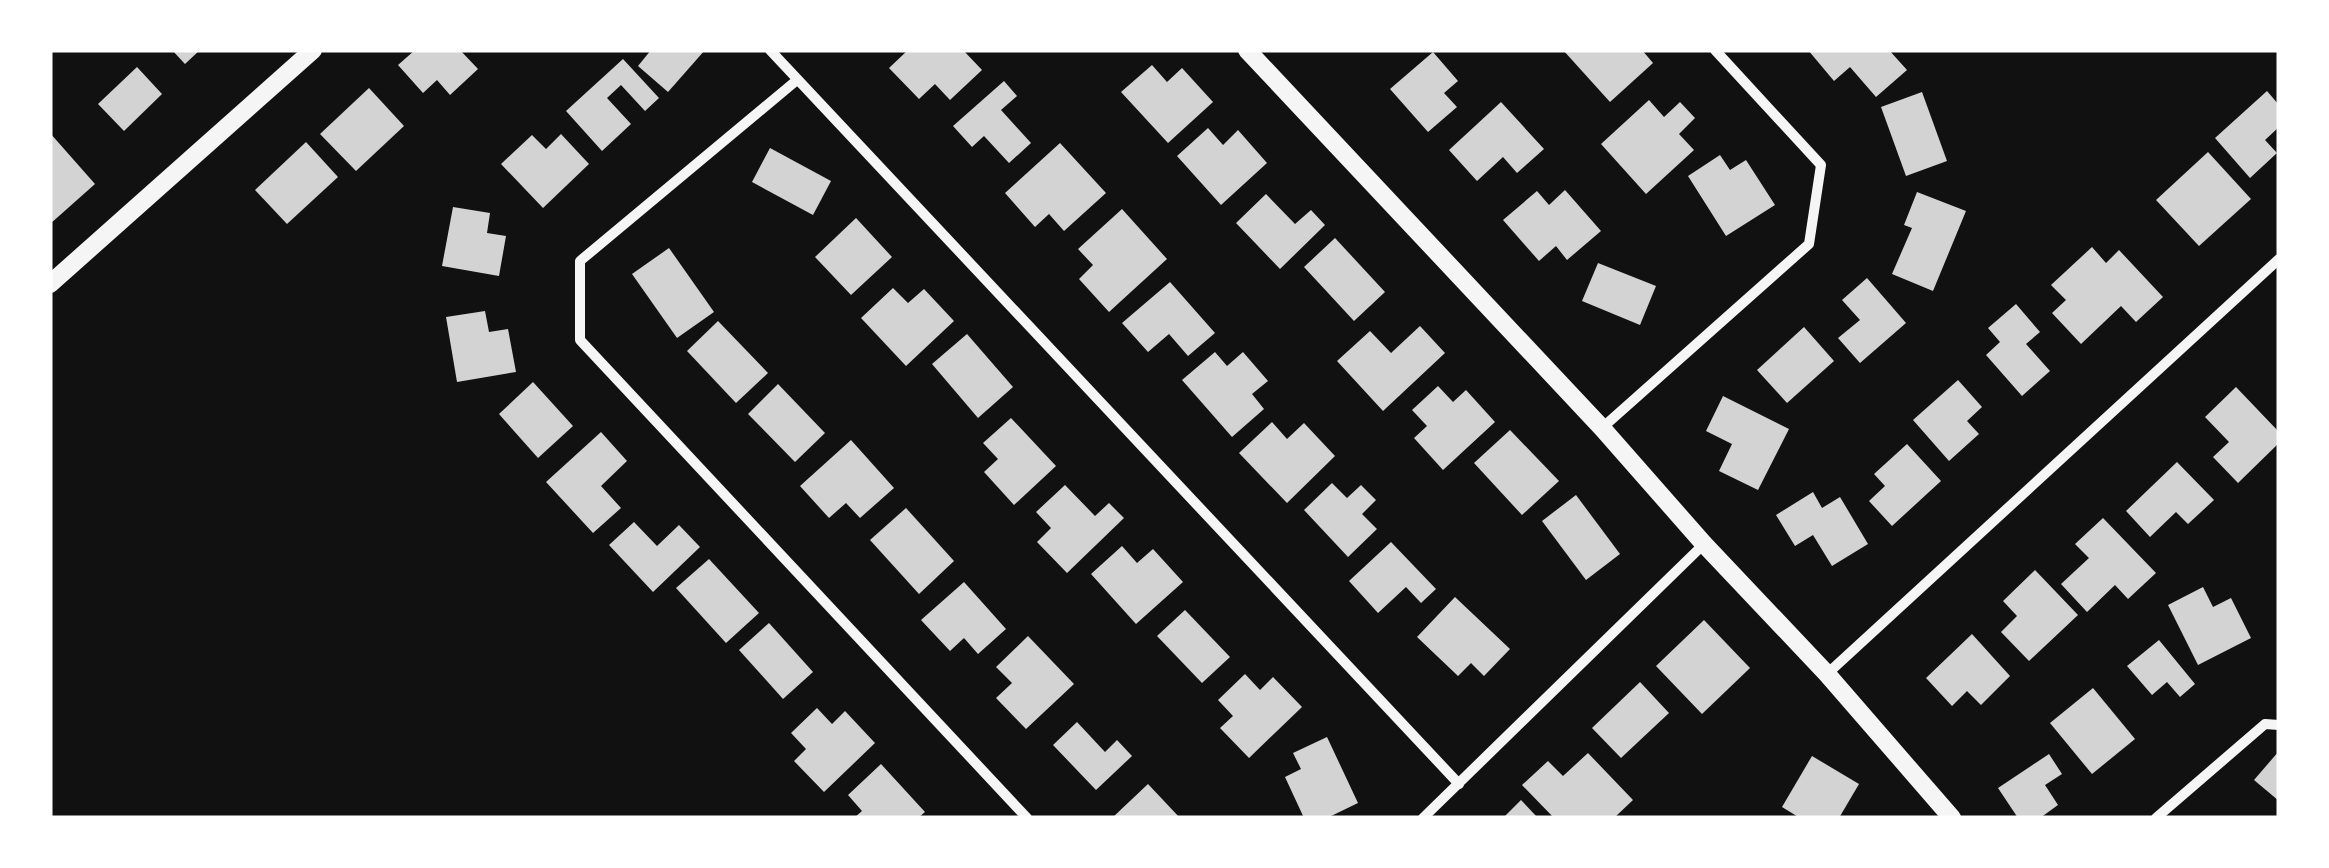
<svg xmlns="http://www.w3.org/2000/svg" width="2329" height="868" viewBox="0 0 2329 868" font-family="'IBM Plex Serif',serif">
  <rect width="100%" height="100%" fill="#111"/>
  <g fill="#d3d3d3">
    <polygon points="172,50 200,50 185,64"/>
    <polygon points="415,50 460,50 478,69 450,95 437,80 423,93 398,65"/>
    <polygon points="651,50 705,50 668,92 638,66"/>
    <polygon points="908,50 963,50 982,70 950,100 935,84 919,99 889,68"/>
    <polygon points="1563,50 1642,50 1653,63 1610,102"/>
    <polygon points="1808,50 1889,50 1907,70 1876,97 1850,67 1834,81"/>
    <polygon points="1433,52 1458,81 1444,93 1457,107 1428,132 1390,89"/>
    <polygon points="623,59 659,98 645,111 621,85 607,98 631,124 602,151 566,111"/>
    <polygon points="1152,65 1167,82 1182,68 1213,102 1168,143 1121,92"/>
    <polygon points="137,67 162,94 124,131 98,104"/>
    <polygon points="1004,81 1017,96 1001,110 1031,143 1009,163 984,136 972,147 953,126"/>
    <polygon points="369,88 404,126 356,171 320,134"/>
    <polygon points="2267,91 2279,105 2279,127 2265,140 2277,153 2250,178 2215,138"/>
    <polygon points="1922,92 1947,161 1906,176 1881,107"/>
    <polygon points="1649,100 1664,117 1680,102 1695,118 1679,134 1694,150 1646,194 1601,144"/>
    <polygon points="1501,102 1544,149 1517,173 1503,157 1477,181 1449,150"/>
    <polygon points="1208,128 1223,145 1238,130 1267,163 1221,205 1177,156"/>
    <polygon points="50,133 95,184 50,224"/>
    <polygon points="561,134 589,164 543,208 501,164 532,135 546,149"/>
    <polygon points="306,142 338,177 287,224 255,190"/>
    <polygon points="1060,143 1106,193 1064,231 1049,214 1035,227 1005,193"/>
    <polygon points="770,148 831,181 813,215 752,182"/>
    <polygon points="2208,152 2251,199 2199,246 2156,200"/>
    <polygon points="1720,155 1730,170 1746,160 1775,205 1726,236 1688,176"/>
    <polygon points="1565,190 1601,231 1567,260 1556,246 1539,261 1503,220 1537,191 1549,205"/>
    <polygon points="1917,192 1966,211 1933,291 1892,274 1912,228 1904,225"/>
    <polygon points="1266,194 1295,224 1311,210 1325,225 1280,269 1236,223"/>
    <polygon points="453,207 490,213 487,233 506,236 499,276 442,266"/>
    <polygon points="1122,209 1167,259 1109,312 1079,279 1093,265 1078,249"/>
    <polygon points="856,218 892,257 851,295 815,257"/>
    <polygon points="1335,238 1385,292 1354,321 1304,267"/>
    <polygon points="2092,247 2106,263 2119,250 2163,297 2136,322 2121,306 2081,344 2052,313 2066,300 2051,285"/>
    <polygon points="669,248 714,312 677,338 632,274"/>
    <polygon points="1598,263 1656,286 1640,325 1582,301"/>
    <polygon points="1867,278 1906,323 1860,363 1838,338 1860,320 1842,300"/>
    <polygon points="1170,282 1215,333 1188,356 1169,334 1148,352 1122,323"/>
    <polygon points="893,288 908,303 924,289 954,321 906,366 861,318"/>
    <polygon points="2016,304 2040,332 2026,344 2050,371 2022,396 1986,355 2000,342 1988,328"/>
    <polygon points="485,311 489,332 508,329 516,372 457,382 446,317"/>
    <polygon points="718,321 768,373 736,403 687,351"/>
    <polygon points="1420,326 1445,353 1383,411 1337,361 1370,331 1391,353"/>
    <polygon points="1804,327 1834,361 1787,403 1757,370"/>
    <polygon points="967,334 1013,387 978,418 932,364"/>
    <polygon points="1215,352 1227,366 1243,352 1268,381 1252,394 1264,409 1232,437 1182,380"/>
    <polygon points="1958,380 1982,407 1967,421 1979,434 1949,461 1913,420"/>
    <polygon points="533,382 573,426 538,458 499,414"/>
    <polygon points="778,384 825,433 795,462 748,414"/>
    <polygon points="1438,386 1453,402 1466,390 1495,422 1443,470 1414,438 1427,426 1412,410"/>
    <polygon points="2236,387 2279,432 2279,443 2238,483 2213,457 2229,442 2205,417"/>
    <polygon points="1723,396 1789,429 1758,490 1719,471 1732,444 1706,431"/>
    <polygon points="1011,418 1056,466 1014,505 984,472 998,459 983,443"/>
    <polygon points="1272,422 1287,439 1304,423 1335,456 1287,503 1239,453"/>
    <polygon points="1510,430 1559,481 1522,515 1474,463"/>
    <polygon points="601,432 627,461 601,486 621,508 593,533 546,482"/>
    <polygon points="851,440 894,488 860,518 846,503 829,518 800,486"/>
    <polygon points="1907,444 1941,481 1892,526 1869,501 1885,486 1874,474"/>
    <polygon points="2177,462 2214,500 2188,524 2176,512 2150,537 2126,511"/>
    <polygon points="1332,483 1347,498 1361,485 1376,500 1362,514 1377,529 1348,557 1304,510"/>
    <polygon points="1065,485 1095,516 1109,503 1124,518 1067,573 1037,542 1051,528 1036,512"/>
    <polygon points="1813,492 1822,508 1840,497 1868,544 1832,566 1813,535 1795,546 1776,515"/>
    <polygon points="1576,495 1620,554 1586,580 1542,521"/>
    <polygon points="906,508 954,561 919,594 870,540"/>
    <polygon points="2103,518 2156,573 2128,599 2115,585 2087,612 2061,584 2089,558 2075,544"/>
    <polygon points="634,522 657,546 679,525 700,547 653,592 609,545"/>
    <polygon points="1391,542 1436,589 1421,603 1406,587 1378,613 1349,581"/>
    <polygon points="1122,546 1137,563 1153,549 1183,582 1136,624 1091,574"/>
    <polygon points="709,559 759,613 726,643 676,588"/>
    <polygon points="2035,570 2078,615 2029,661 2001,632 2017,616 2003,601"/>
    <polygon points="964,582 1006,629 978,654 964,638 950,651 921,620"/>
    <polygon points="2203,587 2213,607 2231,598 2251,638 2198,665 2168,605"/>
    <polygon points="1455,597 1510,649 1484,676 1471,663 1458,676 1417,637"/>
    <polygon points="1185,610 1230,657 1202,683 1157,636"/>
    <polygon points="1704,620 1750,668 1702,714 1656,666"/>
    <polygon points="769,623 813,672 783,699 739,650"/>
    <polygon points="1972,634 2010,676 1981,705 1967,691 1952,706 1926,678"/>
    <polygon points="1028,636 1074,684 1026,729 996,698 1012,683 996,667"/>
    <polygon points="2159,640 2195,684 2180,697 2167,682 2152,695 2127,666"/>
    <polygon points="1245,674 1260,690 1273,677 1302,707 1249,758 1220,728 1233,716 1218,700"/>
    <polygon points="1640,682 1669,713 1621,758 1592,728"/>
    <polygon points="2093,688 2135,739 2092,774 2050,723"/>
    <polygon points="817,708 832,724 845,711 875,743 824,792 794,761 806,749 791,733"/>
    <polygon points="1077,722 1105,752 1117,740 1132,756 1096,790 1053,745"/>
    <polygon points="1327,737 1358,803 1327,818 1304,818 1285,777 1301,769 1293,753"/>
    <polygon points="2279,751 2279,801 2254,780"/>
    <polygon points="1588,753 1633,800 1614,818 1554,818 1522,785 1548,761 1563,776"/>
    <polygon points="2049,754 2062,774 2045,785 2058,805 2040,818 2018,818 1998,788"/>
    <polygon points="1812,756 1859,784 1839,818 1800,818 1782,807"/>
    <polygon points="881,764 925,812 918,818 854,818 862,811 848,795"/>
    <polygon points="1148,784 1180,818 1112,818"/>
    <polygon points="1521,800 1538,818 1503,818"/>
  </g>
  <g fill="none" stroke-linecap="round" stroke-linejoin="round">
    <g stroke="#f5f5f5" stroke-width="10">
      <polyline points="770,50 1459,784"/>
      <polyline points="797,80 580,261 580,340 1027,818"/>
      <polyline points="1602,428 1809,244 1821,165 1715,50"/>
      <polyline points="1827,674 2279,259"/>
      <polyline points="1423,818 1704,544"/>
      <polyline points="2156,818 2265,724 2279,725"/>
    </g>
    <g stroke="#f5f5f5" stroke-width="18">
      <polyline points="1247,50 1602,428 1704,544 1827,674 1952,818"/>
      <polyline points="50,284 313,50"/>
    </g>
  </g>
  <rect width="2329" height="868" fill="none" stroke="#ffffff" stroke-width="105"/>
</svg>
